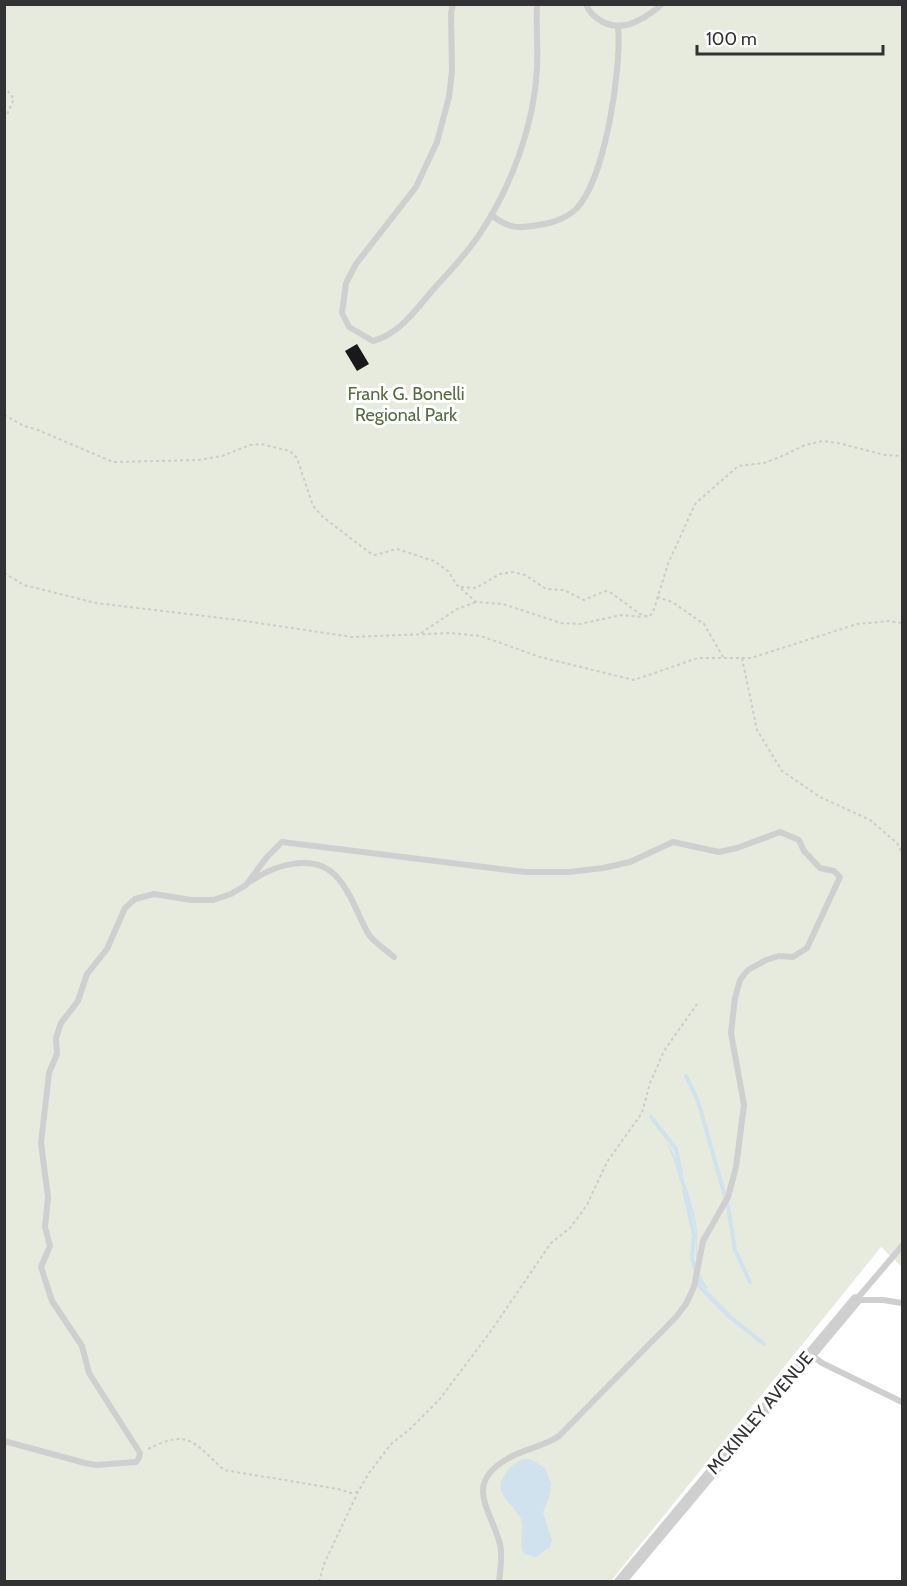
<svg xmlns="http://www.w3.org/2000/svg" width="907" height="1586" viewBox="0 0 907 1586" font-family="Cabin,sans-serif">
  <rect width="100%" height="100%" fill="#fff"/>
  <polygon fill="#e6ebde" points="5,5 902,5 902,1267 881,1247 611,1581 5,1582"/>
  <g fill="#cfe2ed">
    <path d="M666,1143C677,1151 696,1214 697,1230C698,1250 694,1272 708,1288L705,1289C690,1271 699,1247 695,1226C692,1212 687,1200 682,1186C677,1171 674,1157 666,1143Z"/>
    <path d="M523,1459H530L545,1468L551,1483L550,1494L543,1513L552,1540L550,1547L536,1557L524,1554C518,1544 524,1533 522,1522C518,1507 493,1496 503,1478C508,1468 513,1464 523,1459Z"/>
  </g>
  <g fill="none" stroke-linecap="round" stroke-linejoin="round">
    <g stroke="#cfe2ed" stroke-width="4">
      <polyline points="686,1076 698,1101 728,1207 735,1250 750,1282"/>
      <polyline points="651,1117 676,1149 681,1174"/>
      <polyline points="684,1190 694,1235 692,1258 700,1287 730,1317 764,1344"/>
    </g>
  </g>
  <polygon fill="#191919" points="357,344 369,364 357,371 345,351"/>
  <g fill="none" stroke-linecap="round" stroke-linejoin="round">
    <g stroke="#ccc" stroke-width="2" stroke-dasharray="3 3" stroke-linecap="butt">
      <polyline points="4,86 14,99 4,121"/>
      <polyline points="4,415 24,426 38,430 113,462 199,460 222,456 250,445 261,444 290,451 297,458 313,506 323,517 370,553 375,555 397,549 434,561 448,571 457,585 476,602 503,604 561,623 580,624 621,615 644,617"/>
      <polyline points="4,573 24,585 96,603 238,620 352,637 450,633 481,636 540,657 634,680 698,658 751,658 857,624 890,621 902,623"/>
      <polyline points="461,587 476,588 500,574 513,572 525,575 546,589 564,590 584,600 605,591 610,592 640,614 649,617 653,612 668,564 695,504 738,466 764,463 780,457 805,445 823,441 838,443 885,455 902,456"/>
      <polyline points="657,597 672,602 704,624 723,657"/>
      <polyline points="421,633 457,609 476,602"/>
      <polyline points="742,658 757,730 782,771 820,797 870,820 897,843 902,853"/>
      <path d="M148,1449C189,1428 194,1443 224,1470L338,1489L351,1493L357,1492"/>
      <polyline points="319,1582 324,1564 358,1492 369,1473 391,1444 409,1430 439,1400 491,1331 551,1243 570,1228 587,1205 607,1162 642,1113 650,1083 664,1051 697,1004"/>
    </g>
    <g stroke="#cfcfcf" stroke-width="6">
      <path d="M453,4L451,13L452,71L449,97L437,142L416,187L356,264L346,283L342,313L349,327L373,341C398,335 415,311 431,292C448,273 467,254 481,232C512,185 534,125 537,69C538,47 536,26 537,4"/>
      <path d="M586,4C589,12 592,14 598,19C620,35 644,20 662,4"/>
      <path d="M491,215C509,228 516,229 538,225C550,224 567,218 576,209C605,181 622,67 618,27"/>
      <path d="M251,881C275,865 314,852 337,877C352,894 358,916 369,935C375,943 386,950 394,957"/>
      <polyline points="856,1300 902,1246"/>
      <polyline points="856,1300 883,1300 902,1303"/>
      <polyline points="810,1354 822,1363 902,1402"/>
      <path d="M4,1441L85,1463L96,1465L136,1462L139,1458L140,1453L89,1373L82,1346L52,1301L41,1267L50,1246L45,1227L48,1197L41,1143L49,1073L57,1054L56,1038L61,1023L78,1001L87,974L107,949L125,908L135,899L154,894L191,900H213L231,894L246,885L267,857L282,842L525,872H569L603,868L630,862L673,842L719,852L737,848L780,832L799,840L804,851L820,868L834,871L840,877L807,948L793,957L779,956L766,960L748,970L740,980L735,998L731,1033L744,1105L736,1167L728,1197L703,1241L694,1287L686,1304L676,1317L559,1436C543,1447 523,1449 507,1459C464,1484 490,1508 500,1544C503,1556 500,1570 499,1582"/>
    </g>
    <polyline stroke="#cfcfcf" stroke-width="12" points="620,1582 856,1300"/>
  </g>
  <g text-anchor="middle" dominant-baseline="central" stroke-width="6" stroke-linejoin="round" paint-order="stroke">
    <g font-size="18" fill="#576d40" stroke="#fff">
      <text x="406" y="394">Frank G. Bonelli<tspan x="406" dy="21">Regional Park</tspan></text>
    </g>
    <g font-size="18" fill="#323232" stroke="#fff">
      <text transform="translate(760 1413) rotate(-50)">MCKINLEY AVENUE</text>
    </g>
  </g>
  <rect width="907" height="1586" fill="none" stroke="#323232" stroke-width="12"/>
  <path d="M697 45v9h186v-9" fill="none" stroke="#323232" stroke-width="3"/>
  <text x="706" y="45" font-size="18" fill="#323232" stroke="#ffffff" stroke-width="4.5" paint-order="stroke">100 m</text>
</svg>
